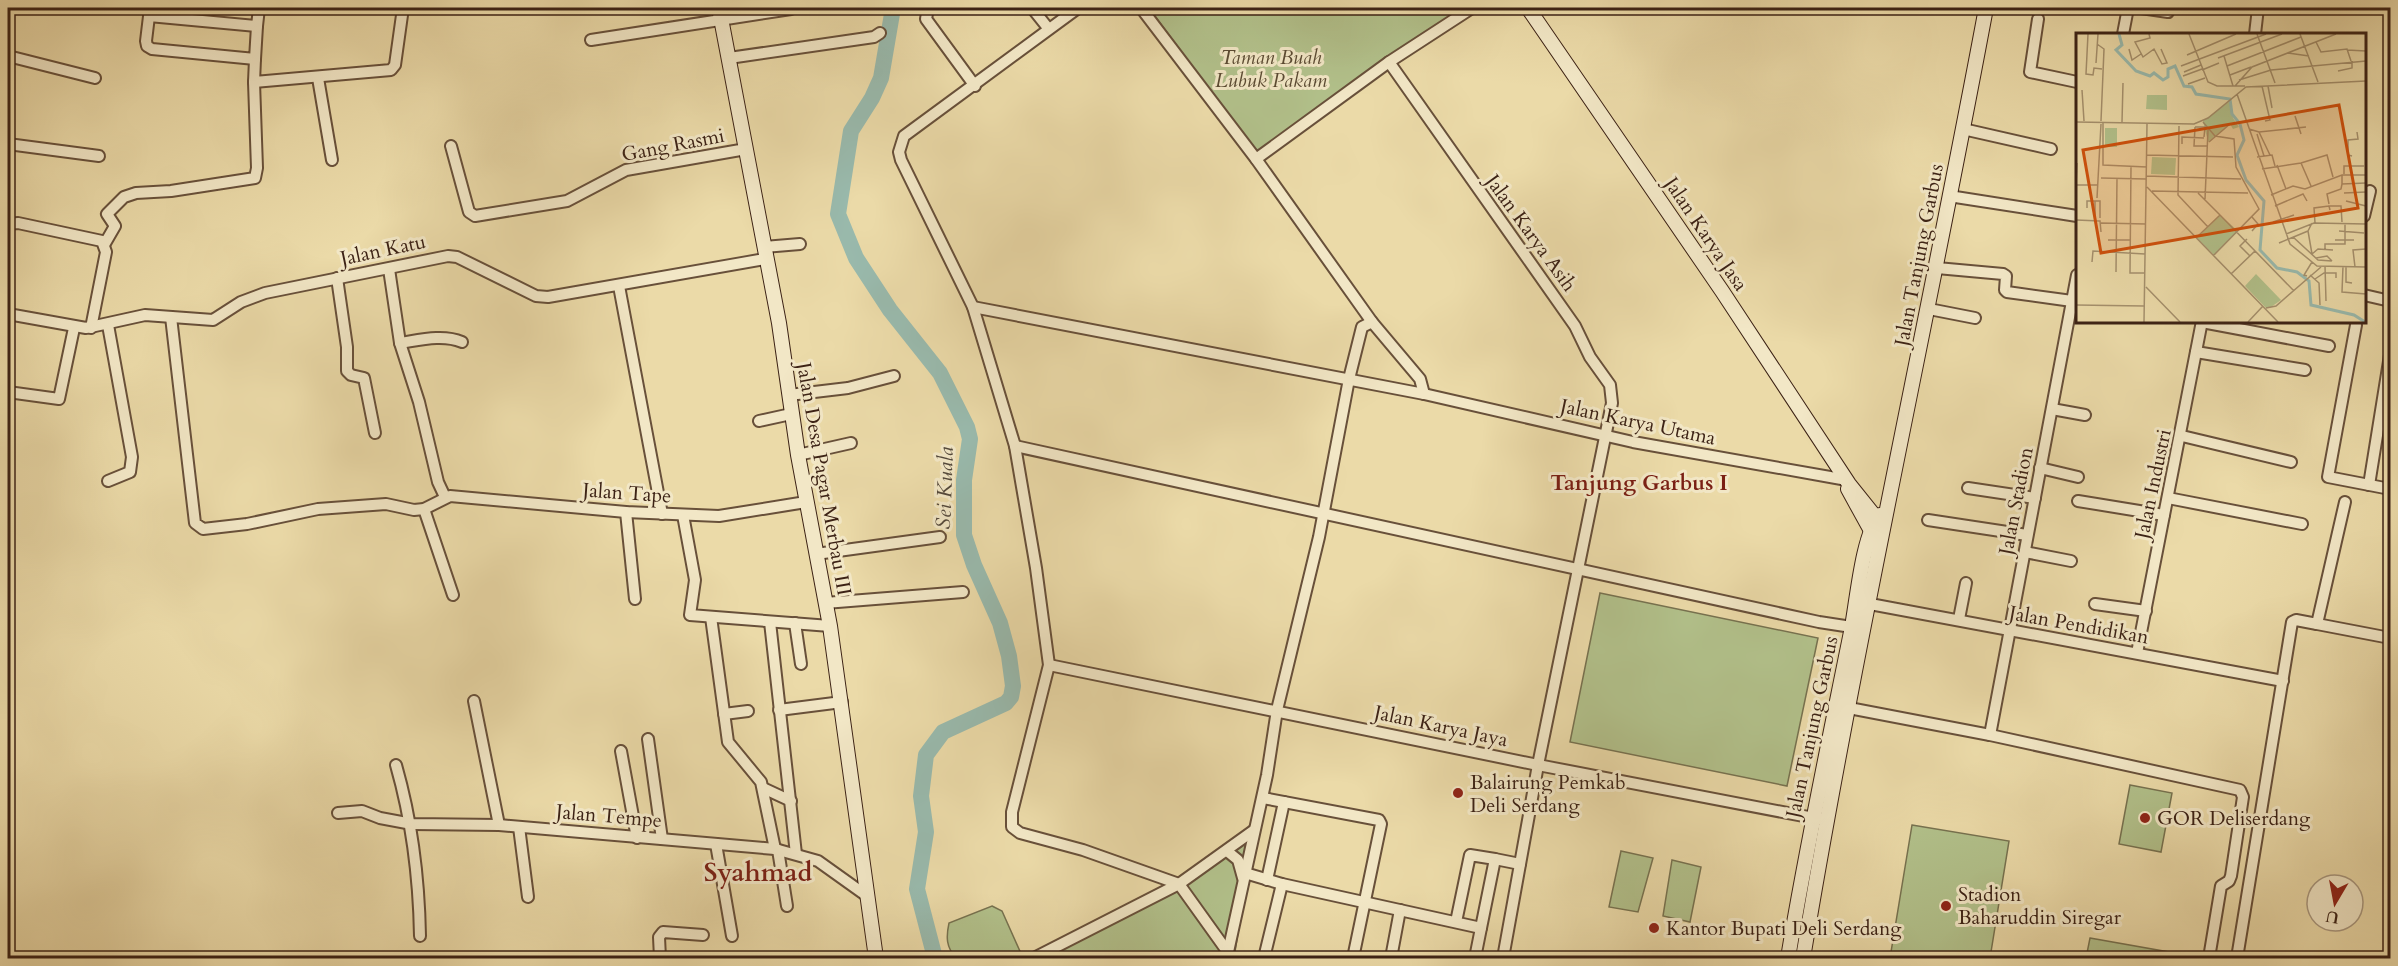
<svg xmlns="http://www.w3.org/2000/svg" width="2398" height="966" viewBox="0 0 2398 966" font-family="Cardo,serif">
  <rect width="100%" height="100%" fill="#ebdaa8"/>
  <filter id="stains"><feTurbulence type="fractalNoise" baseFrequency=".00333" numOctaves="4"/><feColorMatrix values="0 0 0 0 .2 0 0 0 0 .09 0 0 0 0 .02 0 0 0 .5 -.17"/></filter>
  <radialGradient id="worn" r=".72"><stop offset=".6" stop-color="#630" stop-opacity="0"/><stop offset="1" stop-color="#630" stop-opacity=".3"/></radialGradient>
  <g fill="#b2c18b" stroke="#777250" stroke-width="1.5">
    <polygon points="1149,8 1468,8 1257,154"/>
    <polygon points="1600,593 1818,638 1787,786 1570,742"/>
    <polygon points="2130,785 2172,793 2161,852 2119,844"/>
    <polygon points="1912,825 2009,841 1990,958 1890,958"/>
    <polygon points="1254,833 1234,958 1041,958 1178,887"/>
    <polygon points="1621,851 1653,858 1638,912 1609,907"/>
    <polygon points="1672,860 1701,867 1690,922 1663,916"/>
    <path d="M992,906L1002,911L1023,958H956C946,947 946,937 949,923Z"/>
    <polygon points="2090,938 2197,957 2197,958 2086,958"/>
  </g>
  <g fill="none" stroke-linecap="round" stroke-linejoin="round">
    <polyline stroke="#99baad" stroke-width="16" points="893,8 881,78 872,98 851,131 838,214 856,258 890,310 940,373 967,427 970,439 964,480 964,535 974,565 1000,623 1009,656 1013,686 1011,697 1006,703 943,732 926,755 921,796 926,832 917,889 935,958"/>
    <defs>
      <g id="street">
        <polyline points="150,8 146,41 147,46 152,49 255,59 257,26"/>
        <polyline points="928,8 926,19 975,86"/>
        <polyline points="1032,8 1048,28"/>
        <polyline points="1078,8 904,136 899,152 901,160 973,307 1015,446 1036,568 1049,665 1012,812 1012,827 1020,833 1083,850 1179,884 1232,958"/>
        <polyline points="1141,8 1256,159 1389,62 1472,8"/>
        <polyline points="2141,8 2168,12 2170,8"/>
        <polyline points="149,16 257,26 259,8"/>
        <polyline points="2038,19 2030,72 2077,82"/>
        <polyline points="2123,34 2128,8"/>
        <polyline points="2255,34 2258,8"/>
        <polyline points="591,40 791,9"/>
        <polyline points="8,56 95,78"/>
        <polyline points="729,58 874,37 880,33"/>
        <polyline points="255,59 254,82 391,70 395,65 403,8"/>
        <polyline points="1389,62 1575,326 1590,357 1610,385 1612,403 1538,765 1503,958"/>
        <polyline points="318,78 332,160"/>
        <polyline points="1963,129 2051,149"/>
        <polyline points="8,144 99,156"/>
        <polyline points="451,146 469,212 475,216 567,201 626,170 746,149"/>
        <polyline points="1256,159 1372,322 1420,379 1424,394"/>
        <polyline points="1949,196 2077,216"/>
        <polyline points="2364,216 2370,191"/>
        <polyline points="8,224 18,223 102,241 106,252 91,328"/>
        <polyline points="104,245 115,226 107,214 124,197 136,193 171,191 255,178 257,168 254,82"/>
        <polyline points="764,247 800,244"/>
        <polyline points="1937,268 2003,274 2006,276 2005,290 2007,292 2072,301"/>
        <polyline points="389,269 400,343 419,402 438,482 445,497"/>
        <polyline points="337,278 347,347 347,371 351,375 364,378 375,433"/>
        <polyline points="619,286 662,514"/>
        <polyline points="2364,295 2390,301"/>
        <polyline points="973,307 1424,394 1633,442 1847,480"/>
        <polyline points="1929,309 1975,318"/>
        <polyline points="8,314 86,328 145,315 213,320 241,302 265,293 448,256 457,257 536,296 548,297 765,259"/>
        <polyline points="171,317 195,523 203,529 247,524 318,509 386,504 414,510 424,509 450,496 626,512 719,516 806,502"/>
        <polyline points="2202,322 2329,346"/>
        <polyline points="108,325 132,457 130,472 108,481"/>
        <polyline points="2356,325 2328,477 2390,489"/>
        <path d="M400,343C420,340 443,334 462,342"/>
        <polyline points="2196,352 2305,370"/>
        <polyline points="8,392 59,399 74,328"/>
        <polyline points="789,395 848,388 894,376"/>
        <polyline points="2052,409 2085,415"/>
        <polyline points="759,421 791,414"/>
        <polyline points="2182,436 2291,462"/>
        <polyline points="1015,446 1819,622 1858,628"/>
        <polyline points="798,455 851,443"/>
        <polyline points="2040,468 2078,477"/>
        <polyline points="2369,485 2390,355"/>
        <polyline points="1968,488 2035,498"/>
        <polyline points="2168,498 2302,524"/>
        <polyline points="2078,501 2164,515"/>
        <polyline points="424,509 453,595"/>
        <polyline points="626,512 635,599"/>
        <polyline points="683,515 695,580 690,615 830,626"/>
        <polyline points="1928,520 2027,535"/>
        <polyline points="2025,552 2071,561"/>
        <polyline points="816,554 940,537"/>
        <polyline points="825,603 963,592"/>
        <polyline points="1870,604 2283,681"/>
        <polyline points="2095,604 2146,611"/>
        <polyline points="711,617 728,742 761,782 775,849"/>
        <polyline points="1959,619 1966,583"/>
        <polyline points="770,622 796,854"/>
        <polyline points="795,623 801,664"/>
        <polyline points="2317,624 2390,638"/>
        <polyline points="2137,653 2202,321"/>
        <polyline points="1049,665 1538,765 1819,819"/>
        <polyline points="474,701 499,825"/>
        <polyline points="1849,708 1990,735 2240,790 2243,797 2231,876 2229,881 2221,886 2209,958"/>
        <polyline points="779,710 842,702"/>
        <polyline points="724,714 748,711"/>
        <polyline points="1990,735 2077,275"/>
        <polyline points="648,739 662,839"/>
        <polyline points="621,751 637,838"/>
        <path d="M396,765C412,821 419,877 420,936"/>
        <polyline points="763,788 791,801"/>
        <polyline points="1263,798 1379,820 1381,824 1353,958"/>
        <polyline points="338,813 362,811 380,818 412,824 499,825 775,849 818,861 867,896"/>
        <polyline points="519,827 528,897"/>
        <polyline points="716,844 732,936"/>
        <polyline points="778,850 787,906"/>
        <polyline points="1227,851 1238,860 1243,878"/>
        <polyline points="1495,859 1520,864"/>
        <polyline points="1245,873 1282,884 1481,928 1495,859 1470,855 1456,922"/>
        <polyline points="1267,880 1284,802"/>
        <polyline points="1228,952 1267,775 1277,710 1319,537 1349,379 1362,327 1372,322"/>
        <polyline points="660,958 659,937 663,932 703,935"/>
        <polyline points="1034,958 1179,884 1253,831"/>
        <polyline points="1264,958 1282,884"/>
        <polyline points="1391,958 1400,910"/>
        <polyline points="1475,958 1481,928"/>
        <polyline points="2237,958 2292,622 2296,620 2317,624 2345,502"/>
      </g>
      <g id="secondary">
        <polyline points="719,8 779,323 798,455 830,626 876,958"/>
        <polyline points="1528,8 1722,291 1849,484 1877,519 1880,531"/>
        <polyline points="1848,489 1870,529"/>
        <path d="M1788,958C1806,849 1829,741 1851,632C1857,603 1862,535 1880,515"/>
        <path d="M1803,958C1856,640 1927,325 1986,8"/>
      </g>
    </defs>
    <use href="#street" stroke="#68503a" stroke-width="14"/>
    <use href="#secondary" stroke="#3c2215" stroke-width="16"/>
    <use href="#street" stroke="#f2e7c6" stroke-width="10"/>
    <use href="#secondary" stroke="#f2e7c6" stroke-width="14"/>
  </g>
  <g fill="#8f2418" stroke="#f2e7c6" stroke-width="2">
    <circle cx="1458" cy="793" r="6"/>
    <circle cx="2145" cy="818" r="6"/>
    <circle cx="1946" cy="906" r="6"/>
    <circle cx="1654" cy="928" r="6"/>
  </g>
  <g text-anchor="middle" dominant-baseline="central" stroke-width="6" stroke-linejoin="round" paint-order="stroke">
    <g font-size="20" font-style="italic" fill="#5a4a32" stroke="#f2e7c6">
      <text x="1271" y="57">Taman Buah<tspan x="1271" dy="23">Lubuk Pakam</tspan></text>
    </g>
    <g font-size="20" fill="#3c2215" stroke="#f2e7c6">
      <text transform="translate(673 145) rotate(-11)">Gang Rasmi</text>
      <text transform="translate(1531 233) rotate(54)">Jalan Karya Asih</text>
      <text transform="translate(1706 234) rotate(56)">Jalan Karya Jasa</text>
      <text transform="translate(383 250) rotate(-12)">Jalan Katu</text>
      <text transform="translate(1919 255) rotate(-79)">Jalan Tanjung Garbus</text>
      <text transform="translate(1638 422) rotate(12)">Jalan Karya Utama</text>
      <text transform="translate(824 479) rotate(80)">Jalan Desa Pagar Merbau III</text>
      <text transform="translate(2153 484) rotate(-78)">Jalan Industri</text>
      <text transform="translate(627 493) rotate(4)">Jalan Tape</text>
      <text transform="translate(2016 501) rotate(-79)">Jalan Stadion</text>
      <text transform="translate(2079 625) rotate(10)">Jalan Pendidikan</text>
      <text transform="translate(1441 726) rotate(12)">Jalan Karya Jaya</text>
      <text transform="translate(1812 727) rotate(-78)">Jalan Tanjung Garbus</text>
      <text transform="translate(609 816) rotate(5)">Jalan Tempe</text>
    </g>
    <g font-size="20" fill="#3c2215" stroke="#f2e7c6" text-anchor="start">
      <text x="1470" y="782">Balairung Pemkab<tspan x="1470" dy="23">Deli Serdang</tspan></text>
      <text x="2157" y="818">GOR Deliserdang</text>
      <text x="1958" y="894">Stadion<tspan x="1958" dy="23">Baharuddin Siregar</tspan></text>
      <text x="1666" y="928">Kantor Bupati Deli Serdang</text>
    </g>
    <g font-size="21" font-style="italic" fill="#53483b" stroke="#f2e7c6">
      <text transform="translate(945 488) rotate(-88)">Sei Kuala</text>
    </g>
    <g font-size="22" font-weight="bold" fill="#7a1f14" stroke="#f2e7c6">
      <text x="1639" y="483">Tanjung Garbus I</text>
    </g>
    <g font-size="26" font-weight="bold" fill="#7a1f14" stroke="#f2e7c6">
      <text x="758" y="872">Syahmad</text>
    </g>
  </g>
  <g transform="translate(2076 33)">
    <rect width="290" height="290" fill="#ebdaa8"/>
    <path d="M71,62H91V77L70,76ZM154,68L157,85L163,94L157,96L154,91L132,109L127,88ZM29,95H41V114H29ZM76,124L100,125L99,142L75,141ZM144,182L162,198L138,222L121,205ZM180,241L205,267L195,274L190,275L169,253Z" fill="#b2c18b"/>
    <path fill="none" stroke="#99baad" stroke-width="3" d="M43,1L46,12L40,17L60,38L74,43L78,40L87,47L92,44V36L99,33L108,53L116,54L120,61L154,66L156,81L164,91L168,107L161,122L170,147L188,168L184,217L201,235L221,239L233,248L235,272L278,282L289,289"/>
    <path fill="none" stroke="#a5906d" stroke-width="1.5" d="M12,1L10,41L17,42L18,35L26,36M73,1L74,5L59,9L67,24L78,16L86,31L91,30L85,16M113,1L132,49L141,53H169M181,1L199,50M224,1L242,49M240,9L245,19L271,16L275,28M21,11L28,16L25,88M53,16L56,27L65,21M271,17L290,18M212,20L233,23M111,22L160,1M148,23L157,53M142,25L206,1M20,30L22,1M105,33L190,1M151,33L225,4M126,37L143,30M262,38L276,35V28M108,39L125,32M154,42L175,34M107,43L126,36M163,47L195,37L290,28M112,51L129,45M159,53L176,34L260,1M186,53L194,87L189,88M192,53L196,75M6,57L8,88M161,61L214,211L241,233L290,234M219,83L225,101M0,89L118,91L132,85L170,54L290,48M46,89L47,50M127,89L139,103L158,106L160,134L183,176L137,223M27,90V132L71,134M103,93L102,162L132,194M119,94H129L128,104M119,94L118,113H132M173,96L183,99L230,94M183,99L194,122M181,101L188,123M133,109L154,91M106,111V104L128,105M71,122L157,124M276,123L272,122V107L282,106L281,99M181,124L196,122L199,133M225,130L251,122L257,144M225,130L235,153M201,132L210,156M55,134L54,240H69M186,136L225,130M268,141V133H288M266,142V151L290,150M70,143L165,146M25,145L70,146M0,152H22M0,152L1,130M71,154L202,289M76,158L172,160M122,160L144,182M268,160L290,159M195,162L217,153L229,156L266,142H290M21,165L25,91M129,166L132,97M19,168V188M270,168L290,173M253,171L251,161L265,156L266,151M199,173L227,161L231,168M11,175V168H24V185M254,177L253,173H265L266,189M176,184L182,191L176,198M0,187L24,188L25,199M197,189L218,182M25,190L70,191M236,190L232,198L236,221M239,190L238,175L253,173M263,198L288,200M210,201L238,190L290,191M217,204L242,227L256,228M120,205L144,182L218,258M171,206L164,213L174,223M32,207H54M259,207H278M203,210L232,198M249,216V211H269V190M236,221L242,216L257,217M240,225L251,223L256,228M16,229L17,218L69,221M249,233L250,268M267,233L266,259L290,261M270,234V249L276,250M279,234L277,217L290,216M40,239L41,145M155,241L179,218M234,242L243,250L244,272M231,243L228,242L236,229M239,246L248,240H260V245M70,254L104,289M0,272L68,273M190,275L200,273L245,234M68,289L71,91M172,289L187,273"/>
    <path fill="#ce510d" fill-opacity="0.15" stroke="#ce510d" stroke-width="3" d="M263,72L282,175L25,220L7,117Z"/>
    <rect width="290" height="290" fill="none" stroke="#3c2215" stroke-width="3"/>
  </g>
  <rect width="2398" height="966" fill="none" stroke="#ebdaa8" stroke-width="30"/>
  <rect x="9" y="9" width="2380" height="948" fill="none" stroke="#3c2215" stroke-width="3"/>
  <rect x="15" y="15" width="2368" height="936" fill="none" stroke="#3c2215" stroke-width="1.5"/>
  <g transform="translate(2335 903) rotate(190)"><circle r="28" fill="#f2e7c6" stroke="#a9987f" stroke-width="1.5"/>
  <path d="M0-4.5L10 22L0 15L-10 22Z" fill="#8f2418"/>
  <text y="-9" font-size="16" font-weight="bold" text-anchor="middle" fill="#3c2215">U</text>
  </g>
  <rect width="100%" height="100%" filter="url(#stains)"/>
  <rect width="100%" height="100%" fill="url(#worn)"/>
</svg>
